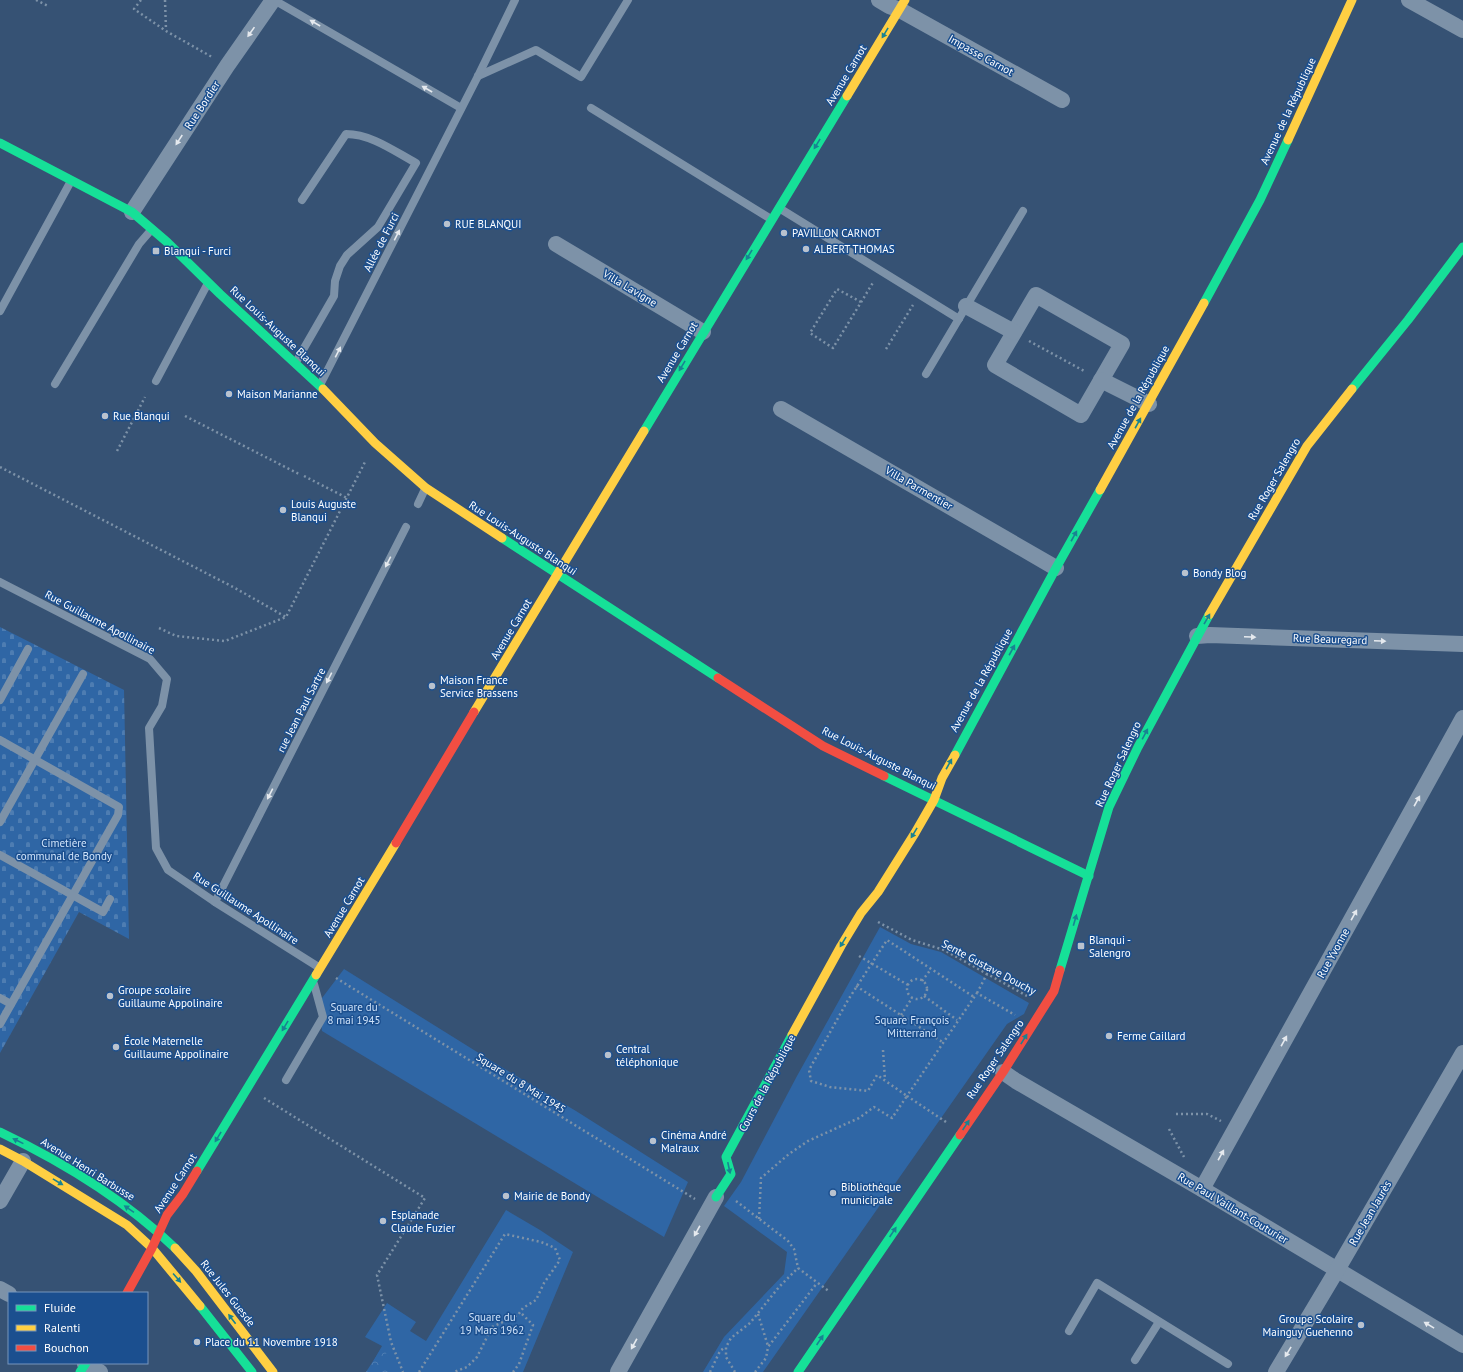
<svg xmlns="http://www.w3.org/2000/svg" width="1463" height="1372" viewBox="0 0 1463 1372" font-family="'PT Sans',sans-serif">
  <defs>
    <pattern id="forest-crowns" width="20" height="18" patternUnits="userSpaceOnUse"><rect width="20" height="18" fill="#2f66a5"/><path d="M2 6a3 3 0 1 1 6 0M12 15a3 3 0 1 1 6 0" fill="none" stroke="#4e7db2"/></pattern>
    <pattern id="cemetery-stones" width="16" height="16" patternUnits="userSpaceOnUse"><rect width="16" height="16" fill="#2f66a5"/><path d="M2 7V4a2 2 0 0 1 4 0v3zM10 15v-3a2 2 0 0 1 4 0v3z" fill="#4e7db2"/></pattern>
  </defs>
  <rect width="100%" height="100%" fill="#365274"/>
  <g fill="#2f66a5">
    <polygon points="880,927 911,944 941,952 1029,1003 1024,1014 1007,1024 763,1372 703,1372 724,1337 784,1274 787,1252 724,1206 741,1182 797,1076"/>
    <polygon points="344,969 498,1065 576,1111 688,1182 664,1237 322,1031 319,1002"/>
    <polygon points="506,1210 540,1230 573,1252 523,1372 367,1372 382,1346 365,1337 387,1303 416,1322 410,1331 426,1341"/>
  </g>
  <polygon fill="url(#forest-crowns)" points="383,1346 394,1372 366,1372"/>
  <polygon fill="url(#cemetery-stones)" points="0,627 124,690 129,939 79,912 0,1053"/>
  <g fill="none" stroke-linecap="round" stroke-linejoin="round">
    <g stroke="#7d92a8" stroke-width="2.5" stroke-dasharray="2 3" stroke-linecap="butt">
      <polyline points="36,0 48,6"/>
      <polyline points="141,0 134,9 166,31 212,57"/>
      <polyline points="165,0 166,30"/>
      <polyline points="861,302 837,289 810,333 833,348 874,281"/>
      <polyline points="1029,341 1086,372"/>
      <polyline points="886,349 913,305"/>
      <polyline points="185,416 299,474"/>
      <polyline points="117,451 145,397"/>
      <polyline points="0,467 235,588 286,617"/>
      <polyline points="304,476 347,498"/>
      <polyline points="159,628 176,636 225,641 286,617 365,462"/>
      <polyline points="878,922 912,940 944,950 1027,996"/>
      <polyline points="859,956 908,985"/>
      <polyline points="336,978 695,1199"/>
      <circle cx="917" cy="989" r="10"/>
      <polyline points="922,981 931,969"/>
      <polyline points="856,986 944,1043"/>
      <polyline points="977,993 987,974"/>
      <polyline points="924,996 957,1020"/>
      <polyline points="901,1015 912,998"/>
      <polyline points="883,1050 885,1080"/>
      <polyline points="264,1098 425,1198 377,1275 391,1342 403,1372"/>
      <polyline points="1176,1114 1207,1114 1221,1121"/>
      <polyline points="946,1122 907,1096 977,993 1015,1015"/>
      <polyline points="1169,1129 1184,1157"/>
      <polyline points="736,1201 788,1241 794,1249 798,1268 830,1292"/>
      <polyline points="759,1219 761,1178 789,1154 808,1141 859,1118 874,1107 892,1118 907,1096 877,1075 868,1091 830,1087 811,1081 809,1070 848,1000 887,940 974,997"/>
      <polyline points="758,1314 768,1346"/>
      <polyline points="419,1372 505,1234 541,1242 555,1248 560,1260 544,1283 536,1300 523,1308 518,1315 492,1327 477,1357 467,1367 454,1372"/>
      <polyline points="513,1372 519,1364 533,1325 520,1312"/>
      <polyline points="710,1372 720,1351 725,1347"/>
      <polyline points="735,1372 726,1357 726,1347 731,1338 750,1323 779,1287 798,1268"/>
      <polyline points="755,1372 766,1358 768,1347 817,1283"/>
    </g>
    <g stroke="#7d92a8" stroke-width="8">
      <polyline points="274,0 461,108"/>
      <polyline points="478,76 536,50 581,77 628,0"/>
      <polyline points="591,108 771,219"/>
      <polyline points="779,208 959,319"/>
      <polyline points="0,311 71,181"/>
      <path d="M296,362L334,296L335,281L340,266L347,255L378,227L416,163C394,151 371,134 346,134L302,200"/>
      <polyline points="926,374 1023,211"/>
      <polyline points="156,381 208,283"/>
      <polyline points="55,384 139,244 152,229"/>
      <polyline points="320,385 478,76 515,0"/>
      <polyline points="418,504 425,489"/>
      <polyline points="0,582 150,659 167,679 162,706 149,728 156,848 168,870 215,902 320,968"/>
      <polyline points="0,700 28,649"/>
      <polyline points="0,740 119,807 118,815 0,1024"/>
      <polyline points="0,822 83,674"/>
      <polyline points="0,855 103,912 110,899"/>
      <polyline points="215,902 406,527"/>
      <polyline points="0,998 11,1004"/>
      <polyline points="286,1080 323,1017 314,984"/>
      <polyline points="1069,1331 1097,1283 1228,1364"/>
      <polyline points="1135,1360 1159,1322"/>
    </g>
    <g stroke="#7d92a8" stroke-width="16">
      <polyline points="879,0 889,6 900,10 1062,100"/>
      <polyline points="1409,0 1463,30"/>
      <polyline points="132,212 227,66 273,0"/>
      <polyline points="556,244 703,332"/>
      <polygon points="1036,295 1122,344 1081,415 995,365"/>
      <polyline points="966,306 1014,332"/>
      <polyline points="1101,380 1149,404"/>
      <polyline points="781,409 1056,568"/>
      <polyline points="1197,636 1210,635 1463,644"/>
      <polyline points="1003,1072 1016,1081 1202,1189 1463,1345"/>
      <polyline points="1202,1189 1463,718"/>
      <polyline points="0,1201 23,1161"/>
      <polyline points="0,1289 9,1294"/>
      <polyline points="85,1364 100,1372"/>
      <polyline points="618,1372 716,1197"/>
      <polyline points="1276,1372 1337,1270 1463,1053"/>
    </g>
    <g stroke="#16e098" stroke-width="9">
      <polyline points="0,143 132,212 167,242 220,294 323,389"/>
      <polyline points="1204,303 1260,200 1288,140"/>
      <polyline points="1352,389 1408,320 1463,247"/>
      <polyline points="644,431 847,96"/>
      <polyline points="502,538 718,678"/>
      <polyline points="955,755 1056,568 1100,490"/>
      <polyline points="884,776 1089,876"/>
      <polyline points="1060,970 1109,807 1138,747 1209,615"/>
      <path d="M0,1132C63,1162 124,1199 175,1248"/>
      <polyline points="197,1171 316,975"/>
      <polyline points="716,1197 731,1174 726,1157 792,1035"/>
      <polyline points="200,1306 252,1372"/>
      <polyline points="80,1372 86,1363"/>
      <polyline points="798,1372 960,1135"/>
    </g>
    <g stroke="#ffcf43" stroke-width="9">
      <polyline points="847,96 905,0"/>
      <polyline points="1288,140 1352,0"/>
      <polyline points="323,389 375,443 426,488 502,538"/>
      <polyline points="1100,490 1204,303"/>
      <polyline points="1209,615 1307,446 1352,389"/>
      <polyline points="474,712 644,431"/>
      <polyline points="316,975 396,843"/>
      <polyline points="792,1035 841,946 861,913 878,892 915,833 934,800 942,778 955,755"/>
      <polyline points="0,1149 23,1161 127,1225 152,1248 200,1306"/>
      <polyline points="175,1248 196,1271 273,1372"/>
    </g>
    <g stroke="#f24e42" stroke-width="9">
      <polyline points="718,678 823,746 884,776"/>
      <polyline points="396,843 474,712"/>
      <polyline points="960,1135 1003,1072 1054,991 1060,970"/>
      <polyline points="127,1293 152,1248 167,1215 183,1194 197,1171"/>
    </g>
  </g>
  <defs><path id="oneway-solid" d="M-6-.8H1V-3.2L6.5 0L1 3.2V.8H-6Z"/></defs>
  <g fill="#e5e9ee">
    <use href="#oneway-solid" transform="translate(315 23) rotate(-150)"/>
    <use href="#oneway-solid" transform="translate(251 32) rotate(125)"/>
    <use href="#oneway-solid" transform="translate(427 89) rotate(-150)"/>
    <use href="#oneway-solid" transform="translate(179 140) rotate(123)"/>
    <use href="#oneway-solid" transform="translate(397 235) rotate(-63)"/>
    <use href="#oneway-solid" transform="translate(338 352) rotate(-63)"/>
    <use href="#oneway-solid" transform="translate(388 562) rotate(117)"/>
    <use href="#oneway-solid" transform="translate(1250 637) rotate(2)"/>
    <use href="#oneway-solid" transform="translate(1380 641) rotate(2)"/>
    <use href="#oneway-solid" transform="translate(329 678) rotate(117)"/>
    <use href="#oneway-solid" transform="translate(270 794) rotate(117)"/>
    <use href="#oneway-solid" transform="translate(1417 801) rotate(-61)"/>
    <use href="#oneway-solid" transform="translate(1354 915) rotate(-61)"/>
    <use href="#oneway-solid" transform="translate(1284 1041) rotate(-61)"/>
    <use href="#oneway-solid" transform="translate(1221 1155) rotate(-61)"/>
    <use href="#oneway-solid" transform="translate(697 1231) rotate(119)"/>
    <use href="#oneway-solid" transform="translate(1429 1325) rotate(-149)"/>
    <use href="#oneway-solid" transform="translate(634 1344) rotate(119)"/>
    <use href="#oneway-solid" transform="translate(1288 1352) rotate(121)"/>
  </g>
  <g fill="#198292">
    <use href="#oneway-solid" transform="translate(885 33) rotate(121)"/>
    <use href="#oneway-solid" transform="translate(817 144) rotate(121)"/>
    <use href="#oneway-solid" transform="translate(749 255) rotate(121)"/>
    <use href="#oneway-solid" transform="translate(682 366) rotate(121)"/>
    <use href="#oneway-solid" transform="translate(1138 423) rotate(-61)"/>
    <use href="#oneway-solid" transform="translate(1074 536) rotate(-61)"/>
    <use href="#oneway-solid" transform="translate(1207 619) rotate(-60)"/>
    <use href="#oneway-solid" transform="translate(1012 650) rotate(-61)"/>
    <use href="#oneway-solid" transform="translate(1145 734) rotate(-62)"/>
    <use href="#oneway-solid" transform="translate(949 764) rotate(-61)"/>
    <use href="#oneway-solid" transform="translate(914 833) rotate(121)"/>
    <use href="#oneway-solid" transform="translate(1075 920) rotate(-74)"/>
    <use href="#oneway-solid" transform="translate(843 942) rotate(121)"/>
    <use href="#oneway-solid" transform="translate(285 1026) rotate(121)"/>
    <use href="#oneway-solid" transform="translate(1024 1039) rotate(-58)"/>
    <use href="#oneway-solid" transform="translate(966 1125) rotate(-56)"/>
    <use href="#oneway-solid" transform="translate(218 1137) rotate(121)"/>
    <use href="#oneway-solid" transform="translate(18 1141) rotate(-154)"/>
    <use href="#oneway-solid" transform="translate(729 1168) rotate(78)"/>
    <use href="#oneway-solid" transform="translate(58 1182) rotate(31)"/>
    <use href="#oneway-solid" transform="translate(129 1209) rotate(-146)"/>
    <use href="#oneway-solid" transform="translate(893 1232) rotate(-56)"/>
    <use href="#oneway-solid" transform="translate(177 1278) rotate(49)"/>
    <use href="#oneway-solid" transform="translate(232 1319) rotate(-127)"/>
    <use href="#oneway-solid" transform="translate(820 1340) rotate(-56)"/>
  </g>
  <g fill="#b9c2ce" stroke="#1b4f8f" stroke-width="1.5">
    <circle cx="447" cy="224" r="4"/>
    <circle cx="784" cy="233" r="4"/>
    <circle cx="806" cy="249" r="4"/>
    <rect x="152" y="247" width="8" height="8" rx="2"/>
    <circle cx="229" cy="394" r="4"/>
    <circle cx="105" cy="416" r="4"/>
    <circle cx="283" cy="510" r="4"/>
    <circle cx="1185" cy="573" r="4"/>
    <circle cx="432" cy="686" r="4"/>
    <rect x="1077" y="942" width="8" height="8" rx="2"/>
    <circle cx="110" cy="996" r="4"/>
    <circle cx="1109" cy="1036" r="4"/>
    <circle cx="116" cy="1047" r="4"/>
    <circle cx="608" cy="1055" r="4"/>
    <circle cx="653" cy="1141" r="4"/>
    <circle cx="833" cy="1193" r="4"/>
    <circle cx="506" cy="1196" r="4"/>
    <circle cx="383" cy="1221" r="4"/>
    <circle cx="1361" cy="1325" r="4"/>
    <circle cx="197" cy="1342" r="4"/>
  </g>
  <g text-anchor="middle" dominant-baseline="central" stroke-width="3" stroke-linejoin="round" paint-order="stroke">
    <g font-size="11" fill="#fff" stroke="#1b4f8f">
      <text transform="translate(981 55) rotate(29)">Impasse Carnot</text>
      <text transform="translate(846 75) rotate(-59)">Avenue Carnot</text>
      <text transform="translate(202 105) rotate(-57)">Rue Bordier</text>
      <text transform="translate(1288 111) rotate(-65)">Avenue de la République</text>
      <text transform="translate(381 242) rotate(-63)">Allée de Furci</text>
      <text transform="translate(630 288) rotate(31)">Villa Lavigne</text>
      <text transform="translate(278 331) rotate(43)">Rue Louis-Auguste Blanqui</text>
      <text transform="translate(677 352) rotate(-59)">Avenue Carnot</text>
      <text transform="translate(1138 397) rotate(-61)">Avenue de la République</text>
      <text transform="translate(1274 479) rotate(-60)">Rue Roger Salengro</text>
      <text transform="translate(919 488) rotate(30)">Villa Parmentier</text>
      <text transform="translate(523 538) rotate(33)">Rue Louis-Auguste Blanqui</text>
      <text transform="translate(100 622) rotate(28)">Rue Guillaume Apollinaire</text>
      <text transform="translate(511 629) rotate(-59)">Avenue Carnot</text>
      <text transform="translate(1330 639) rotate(2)">Rue Beauregard</text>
      <text transform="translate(981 680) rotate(-61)">Avenue de la République</text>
      <text transform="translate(301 710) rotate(-63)">rue Jean Paul Sartre</text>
      <text transform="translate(879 758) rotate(27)">Rue Louis-Auguste Blanqui</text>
      <text transform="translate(1118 764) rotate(-65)">Rue Roger Salengro</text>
      <text transform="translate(344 907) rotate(-59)">Avenue Carnot</text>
      <text transform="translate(246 908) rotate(33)">Rue Guillaume Apollinaire</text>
      <text transform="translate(1333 953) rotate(-61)">Rue Yvonne</text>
      <text transform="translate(989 967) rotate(28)">Sente Gustave Douchy</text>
      <text transform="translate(995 1059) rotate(-56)">Rue Roger Salengro</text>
      <text transform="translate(521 1083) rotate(32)">Square du 8 Mai 1945</text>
      <text transform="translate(767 1083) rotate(-62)">Cours de la République</text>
      <text transform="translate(88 1169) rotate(32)">Avenue Henri Barbusse</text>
      <text transform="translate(175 1183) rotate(-57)">Avenue Carnot</text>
      <text transform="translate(1233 1208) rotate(31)">Rue Paul Vaillant-Couturier</text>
      <text transform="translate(1370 1213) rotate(-60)">Rue Jean Jaurès</text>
      <text transform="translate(228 1293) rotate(52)">Rue Jules Guesde</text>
    </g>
    <g font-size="11" fill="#fff" stroke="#1b4f8f" text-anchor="start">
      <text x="455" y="224">RUE BLANQUI</text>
      <text x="792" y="233">PAVILLON CARNOT</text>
      <text x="814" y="249">ALBERT THOMAS</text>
      <text x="164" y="251">Blanqui - Furci</text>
      <text x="237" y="394">Maison Marianne</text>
      <text x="113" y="416">Rue Blanqui</text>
      <text x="291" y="504">Louis Auguste<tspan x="291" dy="13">Blanqui</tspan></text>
      <text x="1193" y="573">Bondy Blog</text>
      <text x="440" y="680">Maison France<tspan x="440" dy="13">Service Brassens</tspan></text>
      <text x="1089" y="940">Blanqui -<tspan x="1089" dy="13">Salengro</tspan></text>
      <text x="118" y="990">Groupe scolaire<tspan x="118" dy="13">Guillaume Appolinaire</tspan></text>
      <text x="1117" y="1036">Ferme Caillard</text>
      <text x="124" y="1041">École Maternelle<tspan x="124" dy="13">Guillaume Appolinaire</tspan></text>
      <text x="616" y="1049">Central<tspan x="616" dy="13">téléphonique</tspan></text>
      <text x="661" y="1135">Cinéma André<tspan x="661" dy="13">Malraux</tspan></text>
      <text x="841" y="1187">Bibliothèque<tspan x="841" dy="13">municipale</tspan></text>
      <text x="514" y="1196">Mairie de Bondy</text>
      <text x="391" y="1215">Esplanade<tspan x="391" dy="13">Claude Fuzier</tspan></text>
      <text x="1353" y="1319" text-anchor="end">Groupe Scolaire<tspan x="1353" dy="13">Mainguy Guehenno</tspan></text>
      <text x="205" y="1342">Place du 11 Novembre 1918</text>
    </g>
    <g font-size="11" fill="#cfe3fa" stroke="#1b4f8f">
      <text x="64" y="843">Cimetière<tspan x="64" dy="13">communal de Bondy</tspan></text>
      <text x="354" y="1007">Square du<tspan x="354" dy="13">8 mai 1945</tspan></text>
      <text x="912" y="1020">Square François<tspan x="912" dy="13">Mitterrand</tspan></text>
      <text x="492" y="1317">Square du<tspan x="492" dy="13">19 Mars 1962</tspan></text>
    </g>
  </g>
  <rect x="8" y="1292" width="140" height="72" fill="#1b4f8f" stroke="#7695bc"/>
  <rect x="16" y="1305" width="20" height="6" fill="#16e098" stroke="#7695bc"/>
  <text x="44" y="1312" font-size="12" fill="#ffffff">Fluide</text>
  <rect x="16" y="1325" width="20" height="6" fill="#ffcf43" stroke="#7695bc"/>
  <text x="44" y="1332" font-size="12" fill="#ffffff">Ralenti</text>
  <rect x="16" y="1345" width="20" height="6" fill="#f24e42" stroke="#7695bc"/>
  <text x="44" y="1352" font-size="12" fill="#ffffff">Bouchon</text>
</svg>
